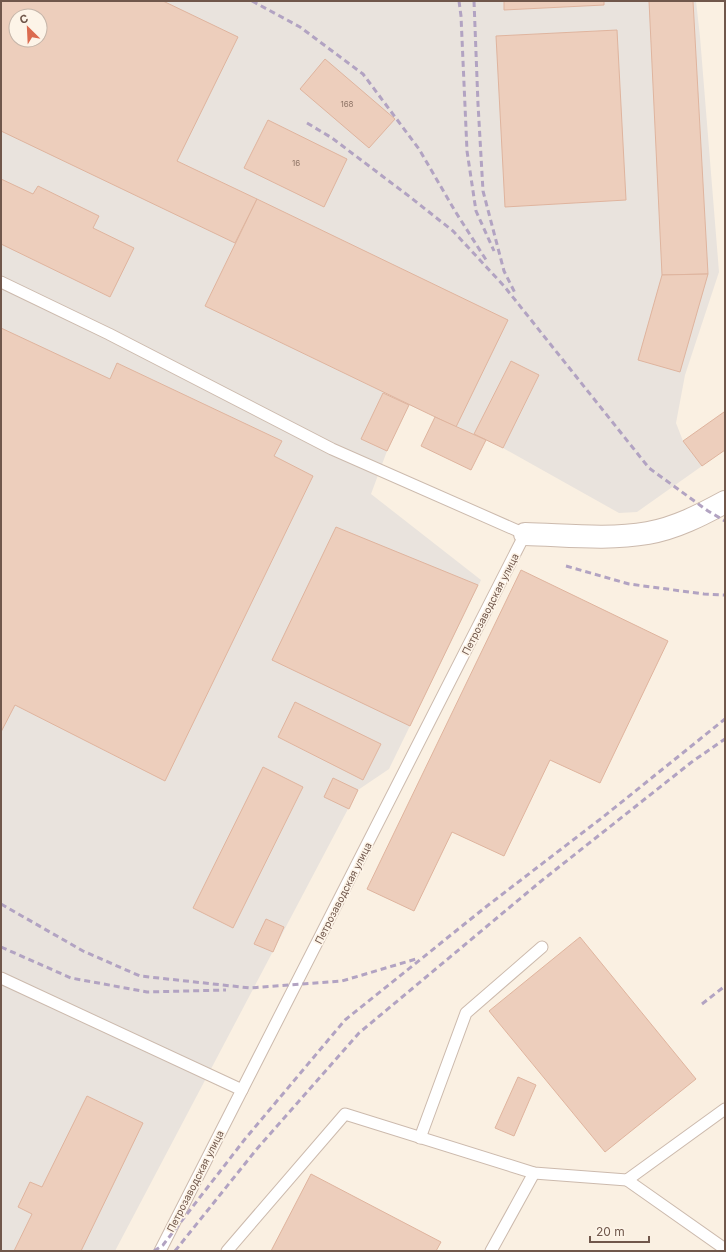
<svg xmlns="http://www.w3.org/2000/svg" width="726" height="1252" viewBox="0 0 726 1252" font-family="Inter,sans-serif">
  <rect width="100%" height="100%" fill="#faf0e2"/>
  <path fill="#e9e3dd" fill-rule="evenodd" d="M1,1H696L700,37L719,272L685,375L676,423L683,441L702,466L637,512L619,513L503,448L409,405L387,451L371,494L481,580L389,769L358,790L115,1251H1ZM16,16H40V40H16Z"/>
  <g fill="#edcebc" stroke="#dfb49e" fill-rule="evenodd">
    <path d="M1,1H163L238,37L177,161L257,199L235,243L1,131ZM16,16H40V40H16Z"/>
    <polygon points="504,1 604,1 604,5 504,10"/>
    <polygon points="649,1 693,1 708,274 662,275"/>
    <polygon points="617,30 626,200 505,207 496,36"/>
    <polygon points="325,59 395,119 369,148 300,89"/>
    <polygon points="268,120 347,159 324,207 244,168"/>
    <polygon points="1,179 33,194 38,186 99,216 93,228 134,248 110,297 1,244"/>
    <polygon points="257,199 508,320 456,427 205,306"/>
    <polygon points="708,274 680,372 638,360 662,275"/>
    <polygon points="1,328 110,379 117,363 282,441 274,456 313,476 165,781 15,705 1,732"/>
    <polygon points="511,361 539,375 503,448 474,434"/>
    <polygon points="383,393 409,405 387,451 361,439"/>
    <polygon points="724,412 725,414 725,450 702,466 683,441"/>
    <polygon points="435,417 486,440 471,470 421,446"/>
    <polygon points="336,527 478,585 410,726 272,660"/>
    <polygon points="521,570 668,641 600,783 550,760 504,856 452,832 414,911 367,889"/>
    <polygon points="295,702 381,744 363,780 278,737"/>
    <polygon points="263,767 303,787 233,928 193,908"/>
    <polygon points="333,778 358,790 349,809 324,797"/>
    <polygon points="266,919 284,927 273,952 254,944"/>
    <polygon points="580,937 696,1079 605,1152 489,1011"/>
    <polygon points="518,1077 536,1085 514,1136 495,1128"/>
    <polygon points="87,1096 143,1123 81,1251 14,1251 32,1214 18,1207 30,1182 42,1187"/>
    <polygon points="311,1174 441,1242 436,1251 271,1251"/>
  </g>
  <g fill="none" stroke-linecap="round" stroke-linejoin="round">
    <defs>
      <g id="lane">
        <polyline points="1,282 109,334 332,449 525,534 160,1251"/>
        <polyline points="1,978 242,1090"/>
        <polyline points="420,1138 466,1013 542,947"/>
        <polyline points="627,1180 725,1249"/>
        <polyline points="227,1251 345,1114 534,1173 627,1180 725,1109"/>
        <polyline points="491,1251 534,1173"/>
      </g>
      <path id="street" d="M525,534C566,535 608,540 648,533C676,528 701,515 725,502"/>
    </defs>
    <use href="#lane" stroke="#ccbaad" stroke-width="13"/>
    <use href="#street" stroke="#ccbaad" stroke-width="24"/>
    <use href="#lane" stroke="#fff" stroke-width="11"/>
    <use href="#street" stroke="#fff" stroke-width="22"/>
    <g stroke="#b2a3c2" stroke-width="3" stroke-dasharray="6 4" stroke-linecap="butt">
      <polyline points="252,1 300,27 363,74 419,149 455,211 488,263"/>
      <polyline points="459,1 461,16 467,151 476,211 494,251"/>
      <polyline points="474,1 478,104 483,191 504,271 516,295"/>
      <polyline points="307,123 332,138 410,197 453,231 504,286 649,468 708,511 725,521"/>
      <polyline points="566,566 629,584 704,594 725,595"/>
      <polyline points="1,904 83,951 140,976 250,988 342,981 416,959"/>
      <polyline points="1,947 71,978 147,992 226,990"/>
      <polyline points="702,1004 725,986"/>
      <polyline points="154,1251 163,1245 245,1139 345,1020 487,906 603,817 725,719"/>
      <polyline points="175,1251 256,1150 359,1033 540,882 693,761 725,739"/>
    </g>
  </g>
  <g text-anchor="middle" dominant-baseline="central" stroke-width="3.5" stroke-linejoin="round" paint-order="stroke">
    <g font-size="8" fill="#8f7567">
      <text x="347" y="104">168</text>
      <text x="296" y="163">16</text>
    </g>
    <g font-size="10" fill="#70574b" stroke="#fdf4e8">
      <text transform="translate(490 604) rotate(-63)">Петрозаводская улица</text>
      <text transform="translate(343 893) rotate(-63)">Петрозаводская улица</text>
      <text transform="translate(195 1181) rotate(-63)">Петрозаводская улица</text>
    </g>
  </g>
  <rect width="726" height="1252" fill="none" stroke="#70574b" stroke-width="4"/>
  <g transform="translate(28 28) rotate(336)"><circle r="19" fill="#fdf4e8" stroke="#c5b5a9"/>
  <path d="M0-3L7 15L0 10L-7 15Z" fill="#db6b50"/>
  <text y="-6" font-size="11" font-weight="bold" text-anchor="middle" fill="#70574b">С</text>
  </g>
  <path d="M590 1236v6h59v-6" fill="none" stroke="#70574b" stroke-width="2"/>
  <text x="596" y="1236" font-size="12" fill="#70574b" stroke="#fdf4e8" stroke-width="3" paint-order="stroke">20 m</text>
</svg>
